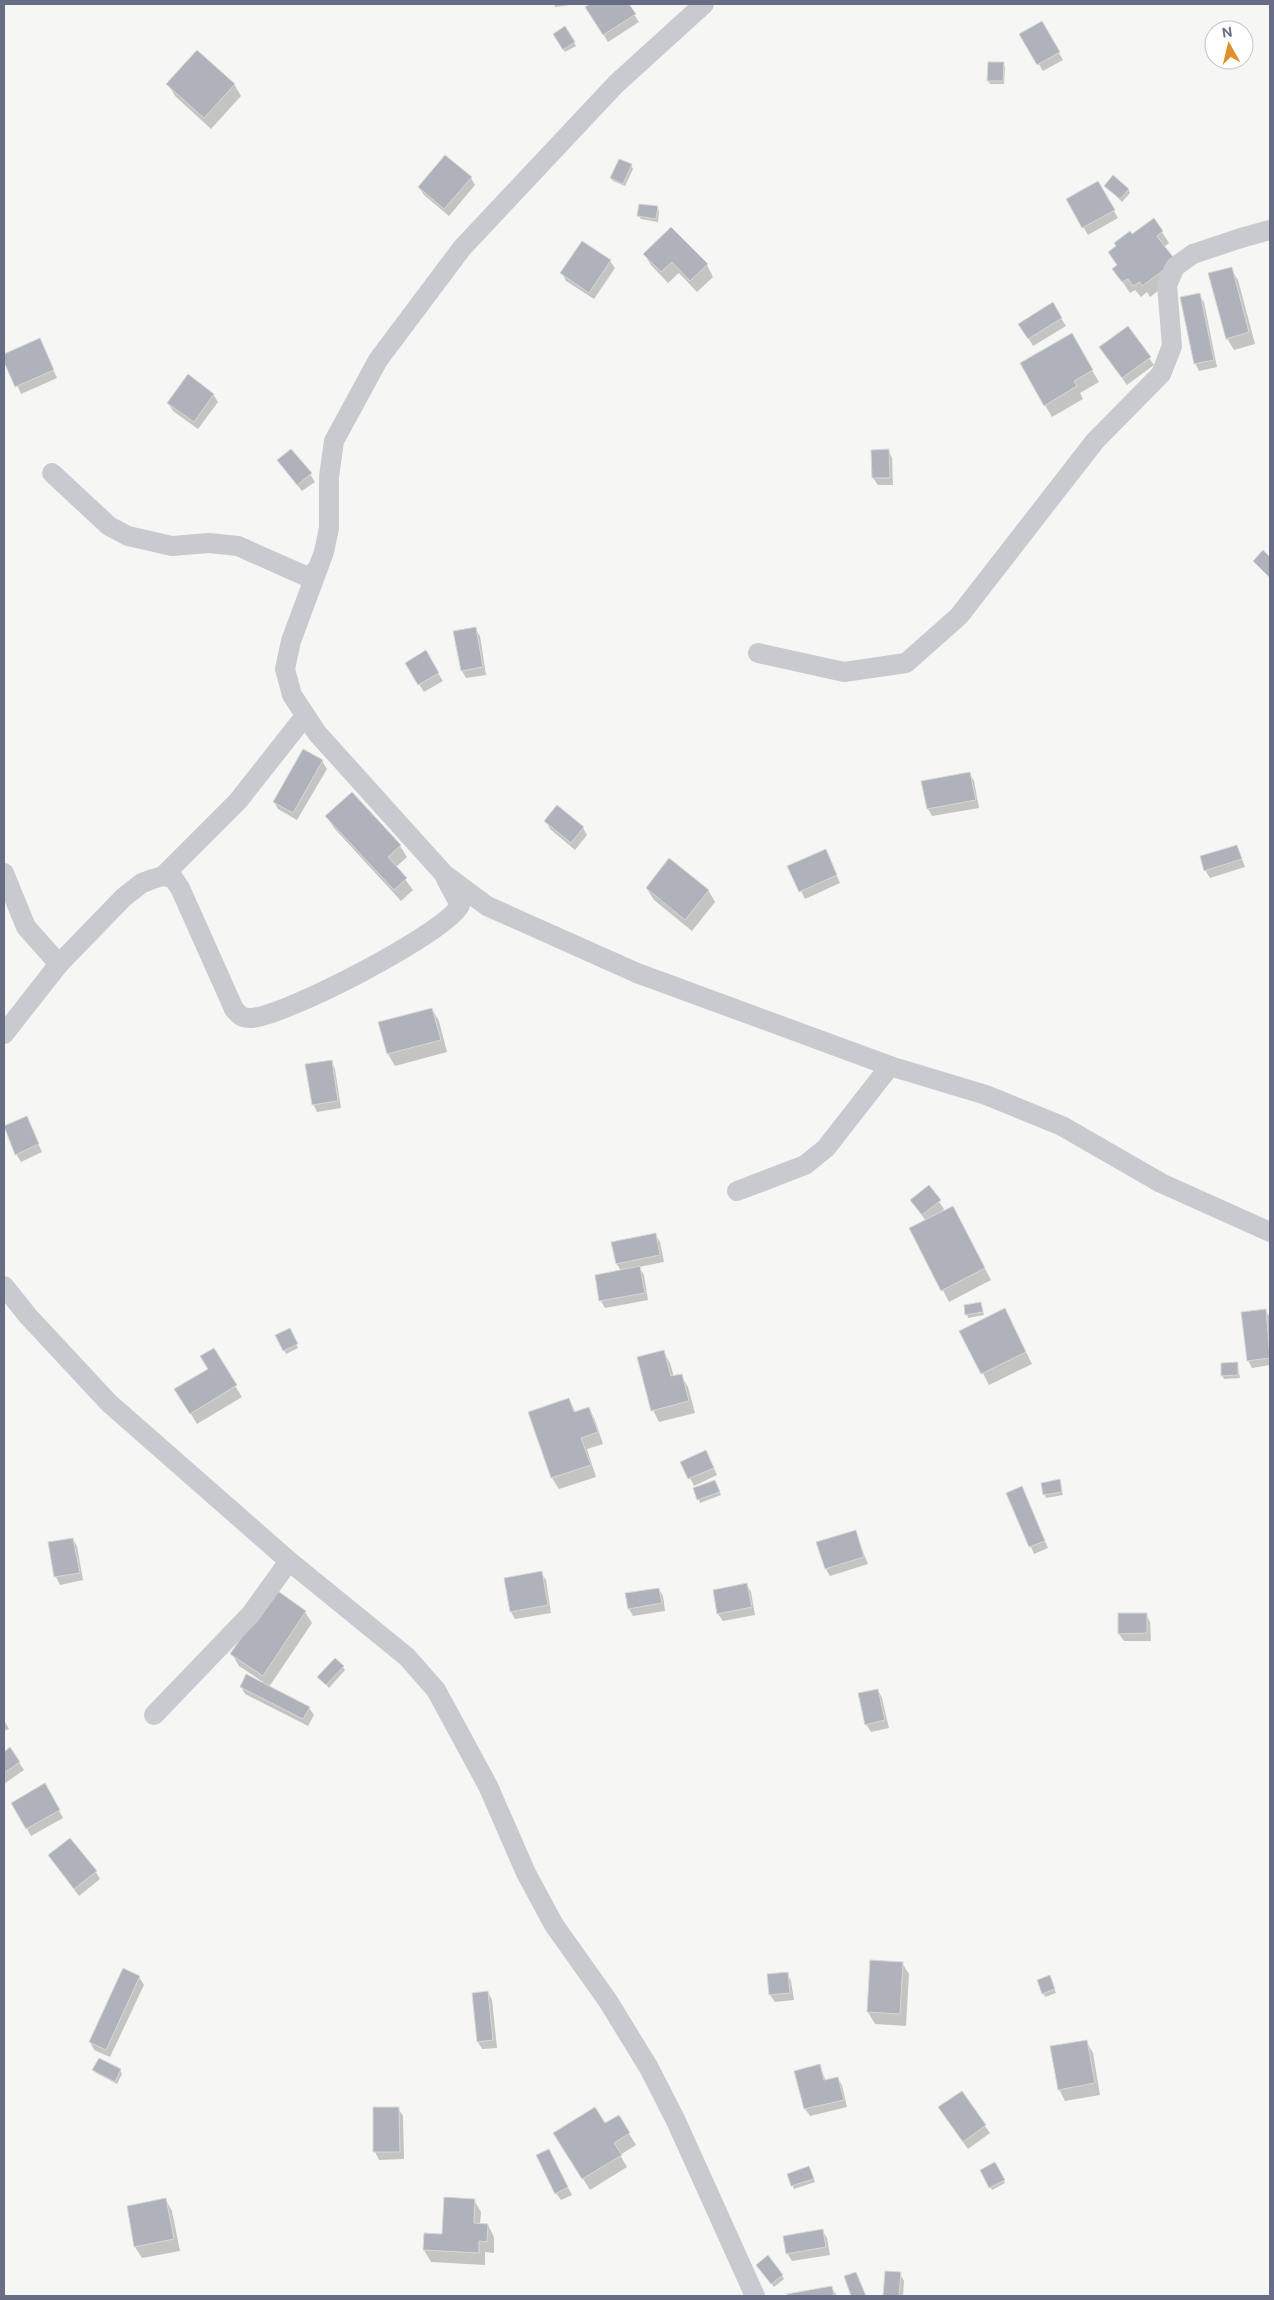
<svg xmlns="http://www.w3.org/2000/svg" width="1274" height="2300" viewBox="0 0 1274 2300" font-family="'DM Sans',sans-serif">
  <rect width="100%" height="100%" fill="#f6f7f4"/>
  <g fill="#0003">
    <polygon points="554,4 576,4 555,7"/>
    <polygon points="593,4 627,4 639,22 608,42 587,7"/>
    <polygon points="1041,23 1063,60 1043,71 1021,35"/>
    <polygon points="565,28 576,46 565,52 554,34"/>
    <polygon points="1003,64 1005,67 1004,84 990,84 988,80"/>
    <polygon points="168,84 234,84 241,96 211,129 175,96"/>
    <polygon points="631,165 633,169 625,186 613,181 611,178"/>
    <polygon points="471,178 475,185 449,216 424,195 419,187"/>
    <polygon points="1098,183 1118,218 1088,235 1068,199"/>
    <polygon points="1106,186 1128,189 1130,193 1122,202"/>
    <polygon points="657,207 659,211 658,222 641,219 639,216"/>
    <polygon points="1154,220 1169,243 1164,247 1181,274 1150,297 1147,292 1141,297 1135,290 1130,293 1114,269"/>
    <polygon points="671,228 707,265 713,277 697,292 679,273 668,283 651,265 644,254"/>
    <polygon points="610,261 615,268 594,299 566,281 562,273"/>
    <polygon points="1231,269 1238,280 1255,344 1234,350 1227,338"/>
    <polygon points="1199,295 1204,302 1217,367 1199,371 1195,363"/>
    <polygon points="1052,304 1066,326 1033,346 1020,324"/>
    <polygon points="1071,335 1099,382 1080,393 1083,399 1052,417 1021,364"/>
    <polygon points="39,339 57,378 21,394 4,355"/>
    <polygon points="1105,355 1149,358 1154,365 1127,385"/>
    <polygon points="213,394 218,402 198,429 173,411 168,403"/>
    <polygon points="888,450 892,458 893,485 878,485 873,478"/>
    <polygon points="283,467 310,474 315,482 302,491"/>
    <polygon points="475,629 480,636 486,675 466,678 462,671"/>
    <polygon points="425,652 443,681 424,692 406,663"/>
    <polygon points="322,761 327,769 297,820 278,809 274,802"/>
    <polygon points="970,774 974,781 979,808 932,816 928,809"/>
    <polygon points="327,817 400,846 407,857 396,867 413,890 401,901 334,828"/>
    <polygon points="546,821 583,828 587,835 575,850 550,829"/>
    <polygon points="1237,846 1245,867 1210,878 1205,870"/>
    <polygon points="829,858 840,883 805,899 789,866"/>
    <polygon points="647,889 708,890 715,902 692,931 654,900"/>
    <polygon points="432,1009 439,1021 447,1052 395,1066 388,1054 380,1023"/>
    <polygon points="331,1061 335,1069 341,1108 317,1112 313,1104"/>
    <polygon points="30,1125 42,1152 21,1162 16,1154"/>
    <polygon points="929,1187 944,1209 939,1214 959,1219 991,1280 949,1302 911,1229 926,1221 916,1207"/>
    <polygon points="655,1234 660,1242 664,1262 639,1267 644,1275 648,1300 605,1308 601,1301 596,1276 621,1271 617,1264"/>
    <polygon points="981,1304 984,1315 968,1318 965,1306"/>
    <polygon points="1266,1311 1270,1318 1270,1365 1252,1368 1248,1360"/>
    <polygon points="1011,1322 1032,1364 989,1385 961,1331"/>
    <polygon points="289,1329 298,1348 286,1354 277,1335"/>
    <polygon points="213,1350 242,1397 197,1424 183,1401 209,1369"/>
    <polygon points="663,1351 670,1363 674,1377 681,1375 688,1387 695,1413 659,1422 653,1410"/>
    <polygon points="1237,1363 1240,1378 1224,1379 1222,1375"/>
    <polygon points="569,1399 576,1413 589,1408 595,1420 603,1444 587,1449 596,1477 559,1489 552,1478 530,1413"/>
    <polygon points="710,1459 717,1475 694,1486 682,1462"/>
    <polygon points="1059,1481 1063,1495 1046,1498 1045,1495"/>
    <polygon points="717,1485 721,1495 700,1503 695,1489"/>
    <polygon points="1022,1488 1048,1548 1034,1554 1008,1493"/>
    <polygon points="855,1532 868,1564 830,1576 826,1569"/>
    <polygon points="73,1539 77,1546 83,1580 60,1585 56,1577 50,1543"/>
    <polygon points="541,1573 546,1580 551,1613 515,1619 511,1612"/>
    <polygon points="747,1585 751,1592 755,1615 723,1621 718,1614"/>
    <polygon points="659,1589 663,1596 665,1611 633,1616 629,1609"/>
    <polygon points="305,1612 312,1623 269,1687 309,1708 314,1715 308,1726 245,1694 241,1687 263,1682 239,1666 232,1654"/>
    <polygon points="1146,1614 1150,1622 1151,1641 1124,1641 1119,1634"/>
    <polygon points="343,1667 345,1670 329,1688 319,1677"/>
    <polygon points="878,1690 882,1698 889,1728 871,1732 866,1724"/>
    <polygon points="4,1720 9,1729 4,1731"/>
    <polygon points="10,1749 24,1770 4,1784 4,1753"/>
    <polygon points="45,1785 63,1818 31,1836 13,1803"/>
    <polygon points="49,1856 96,1872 100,1879 79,1896"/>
    <polygon points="871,1961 902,1963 909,1974 906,2026 875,2024 868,2012"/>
    <polygon points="787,1973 791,1981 794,2000 775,2002 770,1995"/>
    <polygon points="139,1977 144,1985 110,2057 94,2050 90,2042"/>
    <polygon points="1051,1980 1056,1993 1045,1997 1038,1981"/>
    <polygon points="488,1992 492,2000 497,2048 482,2049 478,2042"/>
    <polygon points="1086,2041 1093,2053 1100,2095 1065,2101 1059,2089"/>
    <polygon points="100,2059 120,2070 122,2074 117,2084 96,2073 94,2070"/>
    <polygon points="820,2066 826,2081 837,2078 842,2085 847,2107 810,2116 805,2109 796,2072"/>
    <polygon points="961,2093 990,2133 968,2149 944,2115"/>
    <polygon points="398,2108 403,2116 404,2159 379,2160 375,2152"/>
    <polygon points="618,2116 636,2145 620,2155 627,2167 590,2190 562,2145"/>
    <polygon points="553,2158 572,2195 561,2200 556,2193"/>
    <polygon points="995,2164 1005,2183 992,2190 982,2170"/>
    <polygon points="811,2171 815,2182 794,2189 788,2175"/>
    <polygon points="166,2200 172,2211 180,2251 142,2258 135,2247"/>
    <polygon points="474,2200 481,2212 480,2225 488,2225 494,2237 494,2253 485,2252 485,2265 431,2262 424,2250 443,2235"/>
    <polygon points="822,2230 827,2238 830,2255 792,2261 787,2253"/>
    <polygon points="759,2268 782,2275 784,2279 774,2287"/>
    <polygon points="886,2272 900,2274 904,2281 903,2296 885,2296"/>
    <polygon points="831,2287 837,2296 788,2296 788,2295"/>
  </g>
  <g fill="#afb2bb" stroke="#d8d8d6">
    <polygon points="590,4 629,4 636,14 603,35 585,7"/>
    <polygon points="1042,21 1060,52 1037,65 1019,34"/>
    <polygon points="565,26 575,42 563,50 553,34"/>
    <polygon points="197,50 235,84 204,118 166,84"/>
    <polygon points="988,62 1004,62 1003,81 987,81"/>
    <polygon points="445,155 472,177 444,209 418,187"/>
    <polygon points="619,159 632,164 623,184 610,178"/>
    <polygon points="1113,175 1129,189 1120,199 1104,186"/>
    <polygon points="1098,181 1115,210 1082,228 1066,199"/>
    <polygon points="639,204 658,206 656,219 637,216"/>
    <polygon points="1154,218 1163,231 1157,236 1176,261 1142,286 1140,282 1133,286 1128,279 1122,282 1112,269 1117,265 1108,252 1116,246 1114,243 1130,231 1132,234"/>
    <polygon points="671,227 708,264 690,281 672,262 661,272 643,254"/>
    <polygon points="582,241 611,260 589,293 560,273"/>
    <polygon points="1232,267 1249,332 1226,339 1208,273"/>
    <polygon points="1200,293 1214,360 1194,364 1180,297"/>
    <polygon points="1053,302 1062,318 1028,339 1018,324"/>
    <polygon points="1128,326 1151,357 1122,378 1099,347"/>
    <polygon points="1072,333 1093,370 1074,381 1077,386 1044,406 1020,363"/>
    <polygon points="40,338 54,370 15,387 4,362 4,354"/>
    <polygon points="188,374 214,394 194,422 167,403"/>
    <polygon points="291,449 312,473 297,485 277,460"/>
    <polygon points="889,449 890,478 872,478 871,450"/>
    <polygon points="1263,550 1270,557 1270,578 1253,561"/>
    <polygon points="476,627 483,667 461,671 453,631"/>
    <polygon points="426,650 439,673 418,685 405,663"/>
    <polygon points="303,749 323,760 293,813 273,802"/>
    <polygon points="970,772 976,800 927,809 921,781"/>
    <polygon points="352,792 401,845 388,857 407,878 394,890 325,816"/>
    <polygon points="557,805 584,827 571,843 544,821"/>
    <polygon points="1237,845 1242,859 1204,871 1200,856"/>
    <polygon points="826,849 837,875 799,892 787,866"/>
    <polygon points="669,858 709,890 685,920 646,888"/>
    <polygon points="432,1008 441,1040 387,1054 378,1022"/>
    <polygon points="332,1060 338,1101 312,1105 305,1064"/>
    <polygon points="27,1116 39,1144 15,1155 4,1126"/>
    <polygon points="929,1185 941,1200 922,1215 910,1200"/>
    <polygon points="953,1206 985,1268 941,1291 909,1228"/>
    <polygon points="656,1233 660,1255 616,1264 611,1242"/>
    <polygon points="640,1266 645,1293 599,1301 595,1275"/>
    <polygon points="981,1302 983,1312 965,1315 964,1305"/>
    <polygon points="1005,1308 1026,1352 981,1374 959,1331"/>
    <polygon points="1266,1309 1270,1358 1247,1361 1241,1312"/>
    <polygon points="290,1328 298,1344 283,1351 275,1335"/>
    <polygon points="214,1348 237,1385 190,1414 174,1389 208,1369 200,1356"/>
    <polygon points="664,1350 671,1376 682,1374 689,1401 651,1411 637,1357"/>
    <polygon points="1238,1362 1238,1375 1221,1376 1221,1363"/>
    <polygon points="569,1398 574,1412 589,1407 598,1432 581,1438 591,1465 551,1478 528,1412"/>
    <polygon points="706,1450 714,1468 688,1479 680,1462"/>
    <polygon points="1060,1479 1062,1492 1043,1495 1041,1483"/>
    <polygon points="715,1480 720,1492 697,1500 693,1488"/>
    <polygon points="1022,1486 1045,1541 1029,1547 1006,1493"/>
    <polygon points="856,1530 864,1557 825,1569 816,1542"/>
    <polygon points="73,1538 80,1573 54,1577 48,1542"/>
    <polygon points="542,1571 548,1605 510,1612 504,1578"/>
    <polygon points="747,1583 752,1607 717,1614 713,1590"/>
    <polygon points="659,1588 662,1603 628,1609 625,1593"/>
    <polygon points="275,1589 306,1611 263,1676 230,1654"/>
    <polygon points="1118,1613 1147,1613 1147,1633 1118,1634"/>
    <polygon points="335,1658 344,1666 326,1685 317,1677"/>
    <polygon points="246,1674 310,1707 303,1719 240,1687"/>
    <polygon points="878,1689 885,1720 865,1725 858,1693"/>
    <polygon points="10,1747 20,1762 4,1773 4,1752"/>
    <polygon points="45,1783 60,1810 26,1829 11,1803"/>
    <polygon points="70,1838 97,1871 74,1889 48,1855"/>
    <polygon points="870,1960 903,1962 900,2014 867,2012"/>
    <polygon points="123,1968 140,1976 106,2050 89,2042"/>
    <polygon points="788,1972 790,1993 769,1995 767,1974"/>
    <polygon points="1050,1975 1055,1989 1042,1994 1037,1980"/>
    <polygon points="488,1991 493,2040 477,2042 472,1993"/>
    <polygon points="1087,2040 1095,2083 1058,2090 1050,2046"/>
    <polygon points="99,2058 121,2069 115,2082 92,2070"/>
    <polygon points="820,2064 824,2080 838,2077 844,2100 804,2109 794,2071"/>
    <polygon points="962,2091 986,2125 963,2142 938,2107"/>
    <polygon points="373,2107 399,2107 400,2152 373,2152"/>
    <polygon points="595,2107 605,2123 619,2115 630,2133 614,2143 622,2155 582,2179 553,2133"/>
    <polygon points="549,2149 568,2187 555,2194 536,2155"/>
    <polygon points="995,2162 1005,2180 989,2188 980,2170"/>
    <polygon points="809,2166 814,2179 791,2186 787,2174"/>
    <polygon points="444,2197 475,2199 474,2223 488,2224 487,2242 479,2241 479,2253 423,2250 424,2233 442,2234"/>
    <polygon points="166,2198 174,2239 134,2247 127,2206"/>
    <polygon points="823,2229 826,2247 786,2254 783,2236"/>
    <polygon points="768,2255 783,2275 771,2284 756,2265"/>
    <polygon points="885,2271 901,2272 899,2296 883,2296"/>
    <polygon points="856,2272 866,2296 851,2296 844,2276"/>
    <polygon points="832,2286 834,2296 787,2296 787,2294"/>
  </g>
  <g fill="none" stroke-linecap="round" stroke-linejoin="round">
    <g stroke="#c9cacf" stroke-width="20">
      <polyline points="704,4 616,84 462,248 378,360 334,441 329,477 329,528 324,552 291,641 285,669 292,695 317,733 444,874 487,906 637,973 890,1066 986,1095 1062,1126 1161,1183 1270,1232"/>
      <polyline points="52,473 109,526 128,536 172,546 209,543 238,546 310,578 315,571"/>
      <polyline points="758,653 844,672 906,663 959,616 1095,441 1161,374 1172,346 1167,285 1175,267 1193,254 1241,238 1270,230"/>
      <polyline points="4,873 26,927 59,964"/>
      <polyline points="163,876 238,801 305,716"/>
      <path d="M4,1034L59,964L124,897L142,883L153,879L163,876L173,878L180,888L234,1009C239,1015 242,1018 250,1018C282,1018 448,932 460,905L446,879"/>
      <polyline points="737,1191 805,1165 826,1148 890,1066"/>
      <polyline points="4,1286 28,1316 109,1403 289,1561 407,1657 436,1690 488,1786 526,1873 554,1925 608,2001 649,2068 676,2121 755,2296"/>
      <polyline points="154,1715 251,1614 289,1561"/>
    </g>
  </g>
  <rect width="1274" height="2300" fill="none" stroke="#666d84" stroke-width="10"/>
  <g transform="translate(1229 45) rotate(352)"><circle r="24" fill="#ffffff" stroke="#c2c5ce"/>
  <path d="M0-4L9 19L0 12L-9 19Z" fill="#e08f2b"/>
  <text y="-8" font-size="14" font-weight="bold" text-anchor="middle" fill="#666d84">N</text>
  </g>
</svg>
